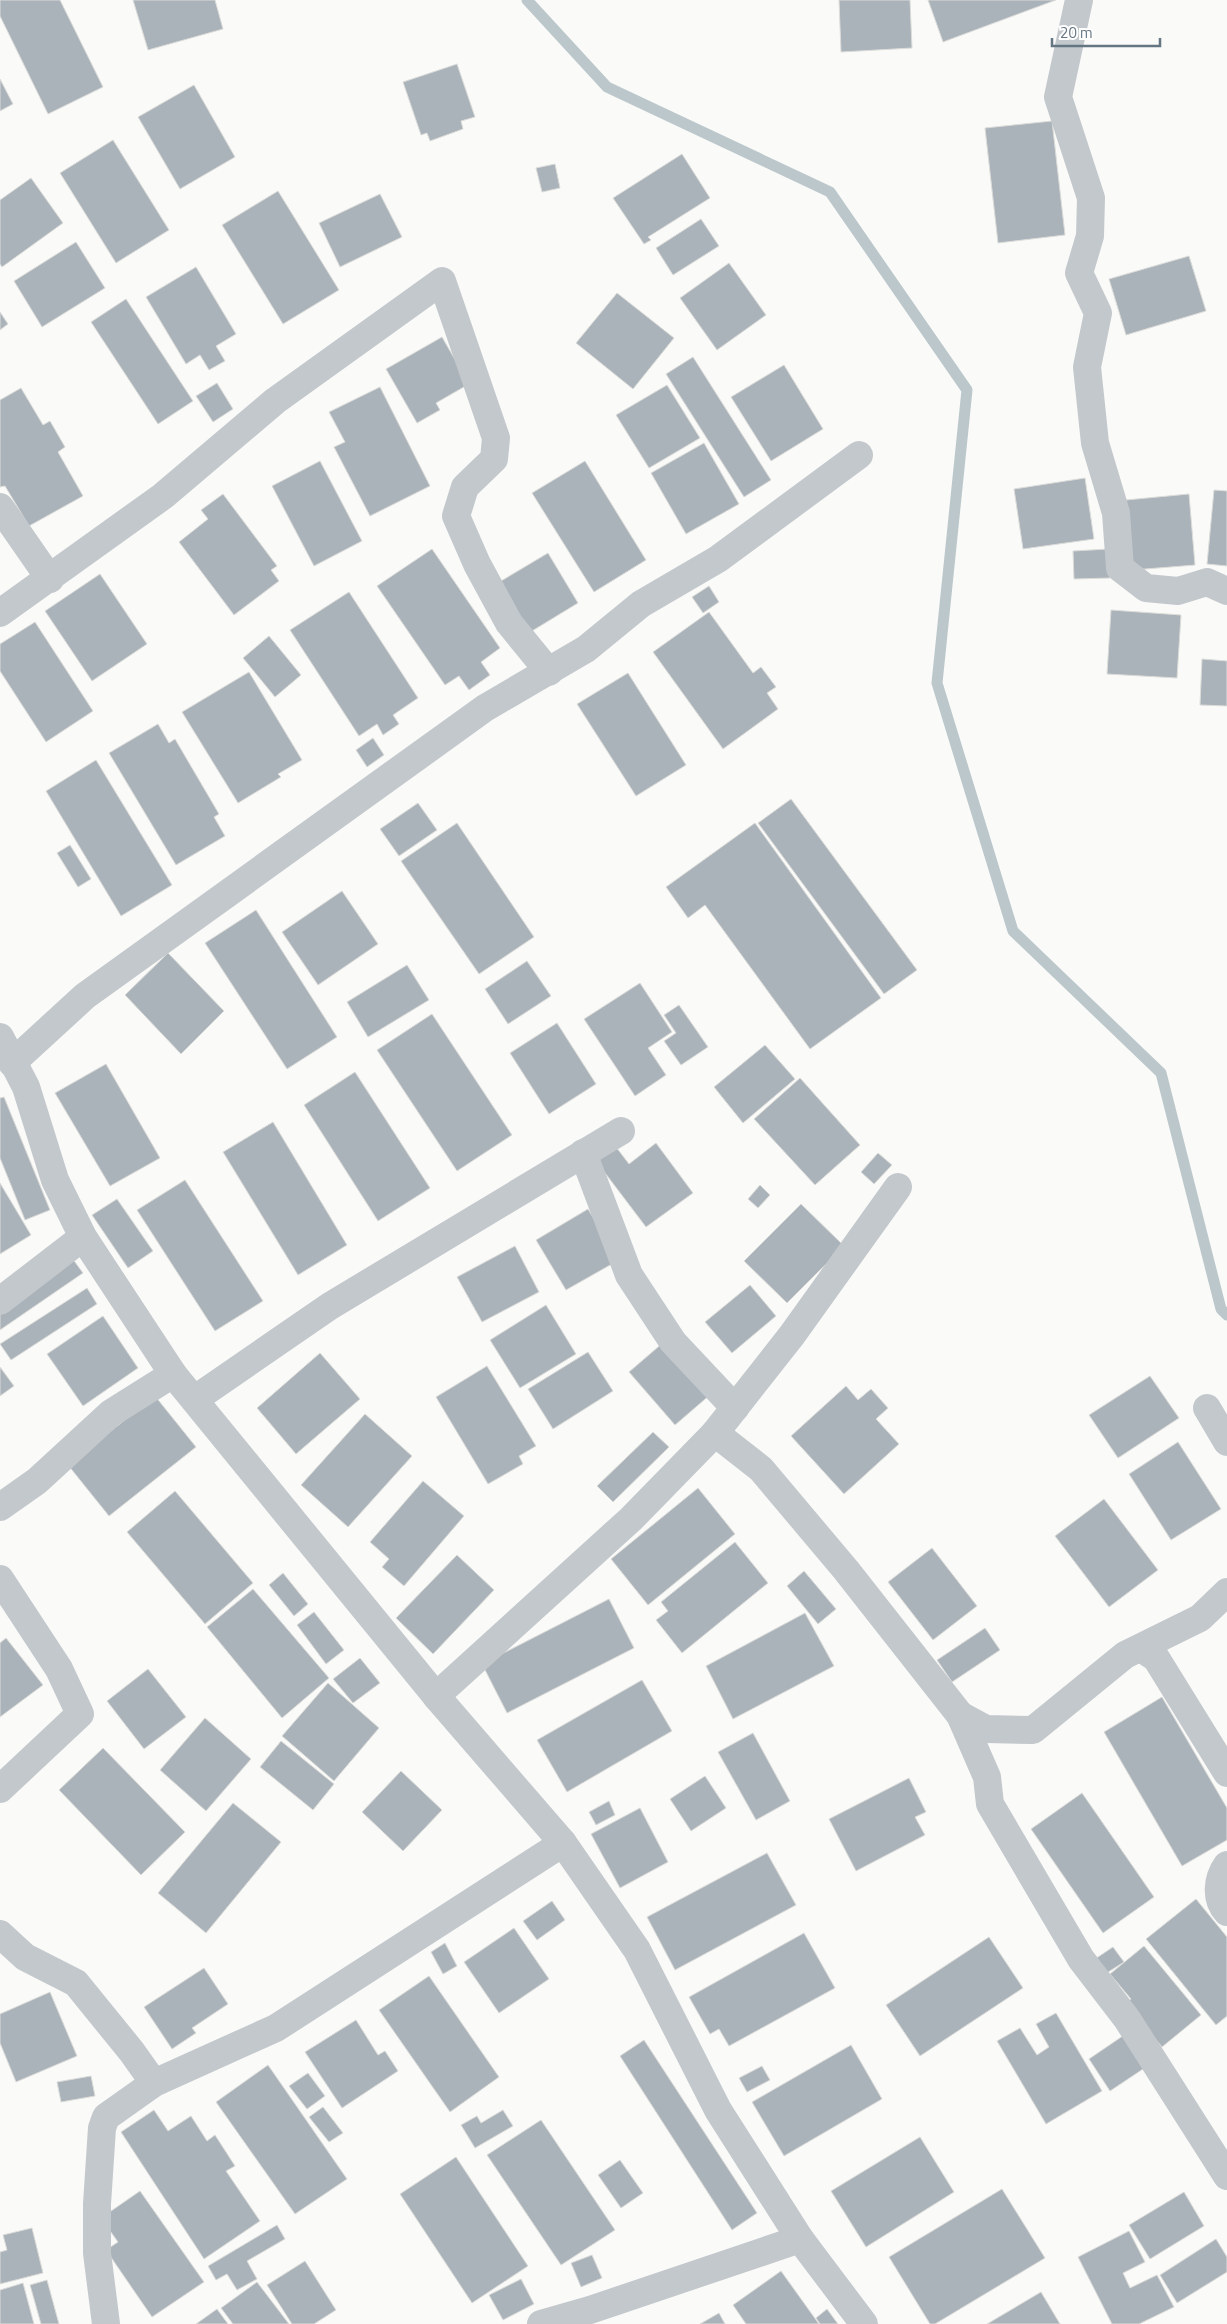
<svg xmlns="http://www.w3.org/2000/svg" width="1227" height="2324" viewBox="0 0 1227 2324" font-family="'Titillium Web',sans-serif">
  <rect width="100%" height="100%" fill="#fafaf8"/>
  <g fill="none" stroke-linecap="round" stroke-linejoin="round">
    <polyline stroke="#bbc7cb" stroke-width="11" points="527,0 607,87 830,192 967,390 937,683 1013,931 1161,1073 1221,1309 1227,1315"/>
  </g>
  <g fill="#aab3b9" stroke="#dcdcda">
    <polygon points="0,0 60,0 103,87 48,114 0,16"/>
    <polygon points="133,0 215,0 223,29 148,50"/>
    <polygon points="839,0 910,0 912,48 841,52"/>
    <polygon points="928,0 1056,0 943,42"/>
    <polygon points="457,64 475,117 461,121 463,129 430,141 427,133 421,135 403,82"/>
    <polygon points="0,79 13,104 0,111"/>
    <polygon points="194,85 235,157 180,189 138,117"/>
    <polygon points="1052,121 1065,235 998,243 985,128"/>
    <polygon points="113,140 169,230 116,263 60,173"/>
    <polygon points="682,154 710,198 648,237 651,240 644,244 613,198"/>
    <polygon points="555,164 560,188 542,192 536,168"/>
    <polygon points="31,178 63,223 2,267 0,264 0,200"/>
    <polygon points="278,191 339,290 283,324 222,225"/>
    <polygon points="380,194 402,237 340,267 319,223"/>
    <polygon points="701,219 719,246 673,275 656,248"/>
    <polygon points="76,242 105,288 42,327 14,281"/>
    <polygon points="1189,256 1206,311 1126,335 1109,279"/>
    <polygon points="729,263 766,315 717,350 680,298"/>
    <polygon points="196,267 236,334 216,346 225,361 209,370 200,355 186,364 146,297"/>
    <polygon points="617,293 674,338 633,389 576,343"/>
    <polygon points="126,299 193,401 158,424 91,322"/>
    <polygon points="0,312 8,324 0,330"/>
    <polygon points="442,337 469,384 436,403 440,410 417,423 386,369"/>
    <polygon points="693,357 771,480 744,497 666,374"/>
    <polygon points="784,365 823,429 771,461 731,397"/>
    <polygon points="217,383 233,409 213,422 196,396"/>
    <polygon points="667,385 700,438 649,468 616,415"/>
    <polygon points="380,387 430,486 370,516 334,447 345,442 329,412"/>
    <polygon points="21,388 43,425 50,421 65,447 58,452 83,496 29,526 5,486 0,487 0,400"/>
    <polygon points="704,443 739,504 686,534 651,473"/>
    <polygon points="320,461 362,541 314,566 272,486"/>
    <polygon points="585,461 646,560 594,592 532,493"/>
    <polygon points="1085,478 1094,539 1023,549 1014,489"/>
    <polygon points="1214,490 1227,491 1227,566 1207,564"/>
    <polygon points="223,494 277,566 271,570 279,581 234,615 179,542 208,519 201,510"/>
    <polygon points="1189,494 1195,565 1133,570 1126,500"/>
    <polygon points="432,549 500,648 481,662 490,675 469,690 459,676 445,685 377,586"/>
    <polygon points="1109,549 1110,578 1074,579 1073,551"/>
    <polygon points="548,553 578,603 527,634 496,584"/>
    <polygon points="100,574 147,644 92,681 45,611"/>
    <polygon points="709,586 719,602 703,613 692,597"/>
    <polygon points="349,592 418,698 393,715 399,724 383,735 377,724 359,736 290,630"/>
    <polygon points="1111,610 1181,615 1177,678 1107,674"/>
    <polygon points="709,612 753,673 761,667 776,687 767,693 778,709 723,749 653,652"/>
    <polygon points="35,622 93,711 46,742 0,671 0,644"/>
    <polygon points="269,636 301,675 275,697 243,658"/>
    <polygon points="1202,659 1227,661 1227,706 1200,705"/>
    <polygon points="249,672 302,760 278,774 281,777 238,803 182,712"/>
    <polygon points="628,673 686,765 636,796 577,704"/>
    <polygon points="158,724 169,743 175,739 219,814 214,817 225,836 176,865 109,753"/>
    <polygon points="373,738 384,755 367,767 356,750"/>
    <polygon points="96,760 172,885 121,916 46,791"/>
    <polygon points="791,799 917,970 884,994 758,823"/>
    <polygon points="418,803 437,830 399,856 380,829"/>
    <polygon points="457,823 534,937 479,974 401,861"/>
    <polygon points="755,823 881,998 810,1049 705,905 688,918 666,887"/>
    <polygon points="70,845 91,879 78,887 57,853"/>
    <polygon points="342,891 378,944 318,985 282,932"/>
    <polygon points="256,910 337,1037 287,1069 205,943"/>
    <polygon points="168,953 224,1011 181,1054 125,995"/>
    <polygon points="527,961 551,996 508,1024 485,989"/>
    <polygon points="407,965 429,1000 368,1037 347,1002"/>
    <polygon points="640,983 672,1032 648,1048 666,1075 635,1096 584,1019"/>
    <polygon points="679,1005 708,1047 681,1065 664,1041 676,1033 664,1015"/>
    <polygon points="432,1014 512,1135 457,1171 377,1050"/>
    <polygon points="557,1023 596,1084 549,1114 510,1053"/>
    <polygon points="765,1045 795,1079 743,1123 714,1087"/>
    <polygon points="106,1064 160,1158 110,1186 55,1093"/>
    <polygon points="355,1072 430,1188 378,1221 304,1105"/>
    <polygon points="800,1078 860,1145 815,1185 754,1119"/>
    <polygon points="4,1097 50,1210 25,1220 0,1158 0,1098"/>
    <polygon points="273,1122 347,1245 298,1275 223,1152"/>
    <polygon points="656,1143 693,1193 646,1227 596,1161 616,1147 629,1164"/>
    <polygon points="878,1153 892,1165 874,1184 861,1172"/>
    <polygon points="185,1180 263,1301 215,1331 137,1210"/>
    <polygon points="0,1183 31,1235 0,1254"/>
    <polygon points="760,1185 770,1195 758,1208 748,1199"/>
    <polygon points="117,1199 153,1251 128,1268 92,1215"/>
    <polygon points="801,1204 844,1246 787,1303 744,1261"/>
    <polygon points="588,1209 619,1260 566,1290 536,1240"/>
    <polygon points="515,1246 539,1292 482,1322 457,1277"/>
    <polygon points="72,1258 83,1273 0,1330 0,1307"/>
    <polygon points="750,1285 776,1316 732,1353 705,1322"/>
    <polygon points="87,1288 97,1304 11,1360 0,1344"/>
    <polygon points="546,1305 576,1354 520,1388 490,1340"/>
    <polygon points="103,1316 138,1368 83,1406 47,1354"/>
    <polygon points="665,1341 711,1394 675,1425 629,1372"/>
    <polygon points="588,1352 613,1391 553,1429 528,1389"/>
    <polygon points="320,1353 360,1399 296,1454 257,1408"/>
    <polygon points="487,1366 536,1446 519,1456 523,1464 488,1484 436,1397"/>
    <polygon points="0,1367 14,1386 0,1396"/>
    <polygon points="1150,1376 1179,1418 1118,1458 1089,1415"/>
    <polygon points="846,1386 858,1400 871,1389 888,1408 876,1419 899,1444 844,1494 791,1436"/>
    <polygon points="155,1396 196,1447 109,1516 68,1465"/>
    <polygon points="365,1414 412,1456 348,1527 301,1485"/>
    <polygon points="653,1432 669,1447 613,1502 597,1486"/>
    <polygon points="1178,1442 1221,1509 1171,1540 1129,1474"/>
    <polygon points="423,1481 464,1516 404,1586 382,1567 389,1559 370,1542"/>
    <polygon points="698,1488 735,1534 648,1605 611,1559"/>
    <polygon points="175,1491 253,1583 205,1624 127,1532"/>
    <polygon points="1104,1499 1158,1570 1109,1607 1055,1536"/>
    <polygon points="735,1542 768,1583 682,1653 656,1620 668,1611 661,1602"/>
    <polygon points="932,1548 977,1606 933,1640 888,1582"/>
    <polygon points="457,1555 494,1590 433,1654 396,1618"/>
    <polygon points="804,1571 836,1609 818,1624 787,1586"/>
    <polygon points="283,1573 308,1604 294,1616 269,1585"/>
    <polygon points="253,1589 329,1678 282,1718 207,1627"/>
    <polygon points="609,1599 634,1648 507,1713 482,1664"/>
    <polygon points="314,1612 344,1650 326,1664 297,1625"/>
    <polygon points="805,1613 834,1666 733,1719 706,1666"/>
    <polygon points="985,1628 1000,1650 952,1682 937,1660"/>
    <polygon points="6,1638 43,1685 0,1717 0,1643"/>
    <polygon points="360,1658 380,1683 353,1703 333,1679"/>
    <polygon points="148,1669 186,1717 144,1749 107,1701"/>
    <polygon points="642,1680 672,1731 567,1792 537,1740"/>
    <polygon points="328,1683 379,1728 334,1781 282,1736"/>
    <polygon points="1162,1697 1227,1808 1227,1840 1182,1866 1104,1732"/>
    <polygon points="205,1718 251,1759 206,1811 160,1770"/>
    <polygon points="753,1733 790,1801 756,1820 718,1752"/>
    <polygon points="281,1741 334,1784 313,1810 260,1767"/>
    <polygon points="103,1748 185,1832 141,1875 59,1790"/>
    <polygon points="401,1771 442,1810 403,1851 362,1812"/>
    <polygon points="705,1776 726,1808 691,1831 670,1799"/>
    <polygon points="909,1778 926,1812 915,1817 925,1835 856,1871 829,1819"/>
    <polygon points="1082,1793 1154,1897 1103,1933 1031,1829"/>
    <polygon points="609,1801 615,1815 596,1825 589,1812"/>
    <polygon points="233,1803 281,1842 206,1933 158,1893"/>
    <polygon points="640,1808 668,1862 620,1888 591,1834"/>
    <polygon points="767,1853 796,1905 675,1970 647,1917"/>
    <polygon points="1196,1899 1227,1937 1227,2016 1216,2025 1146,1939"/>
    <polygon points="552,1901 565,1920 537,1940 523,1921"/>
    <polygon points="514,1928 549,1979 499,2013 464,1962"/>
    <polygon points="804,1933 835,1988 729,2046 719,2029 710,2034 689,1997"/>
    <polygon points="989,1937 1023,1988 920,2056 886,2005"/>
    <polygon points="445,1943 457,1966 443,1974 431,1952"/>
    <polygon points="1144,1946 1201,2015 1162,2047 1126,2003 1131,1999 1110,1974"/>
    <polygon points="1113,1947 1124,1962 1105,1974 1095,1959"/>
    <polygon points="204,1968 228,2004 192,2028 196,2033 172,2049 144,2007"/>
    <polygon points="429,1976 499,2077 450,2112 379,2010"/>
    <polygon points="50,1992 77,2056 16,2082 0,2043 0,2014"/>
    <polygon points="1056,2013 1102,2091 1046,2124 997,2041 1020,2028 1037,2055 1049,2047 1036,2024"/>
    <polygon points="356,2020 378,2055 385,2051 398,2071 342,2108 305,2052"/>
    <polygon points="1130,2031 1152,2063 1110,2091 1089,2059"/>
    <polygon points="644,2040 757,2213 732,2230 620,2056"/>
    <polygon points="851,2045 882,2099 784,2156 752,2102"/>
    <polygon points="268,2065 347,2179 295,2214 216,2102"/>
    <polygon points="762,2066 770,2080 747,2092 739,2078"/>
    <polygon points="308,2073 325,2096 307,2109 289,2086"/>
    <polygon points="91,2076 95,2096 61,2102 57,2082"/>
    <polygon points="323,2107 343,2133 329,2142 309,2117"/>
    <polygon points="154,2110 168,2131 191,2116 207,2141 215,2135 235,2166 226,2171 260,2221 204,2259 121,2132"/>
    <polygon points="503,2110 513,2126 475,2148 461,2125 477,2116 481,2123"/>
    <polygon points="541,2120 615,2230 561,2265 487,2155"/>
    <polygon points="920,2137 954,2192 866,2247 831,2191"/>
    <polygon points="456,2157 528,2266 472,2303 400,2194"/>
    <polygon points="620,2160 643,2193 621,2208 598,2175"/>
    <polygon points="1002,2189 1045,2258 935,2324 930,2324 889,2257"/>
    <polygon points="140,2191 204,2282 152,2317 106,2250 118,2242 101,2218"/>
    <polygon points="1184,2192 1204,2226 1150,2259 1129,2225"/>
    <polygon points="277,2225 285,2239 247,2261 257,2279 237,2290 227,2274 216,2280 208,2266"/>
    <polygon points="32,2228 43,2273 0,2284 0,2252 7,2250 3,2235"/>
    <polygon points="1129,2231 1145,2262 1123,2273 1130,2288 1157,2275 1174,2307 1139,2324 1112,2324 1078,2257"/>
    <polygon points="1216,2239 1227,2257 1227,2272 1177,2303 1160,2275"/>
    <polygon points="592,2255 602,2278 581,2287 571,2263"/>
    <polygon points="305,2261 336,2310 314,2324 292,2324 267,2285"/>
    <polygon points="781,2271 819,2324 746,2324 733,2305"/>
    <polygon points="521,2279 534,2304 503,2320 489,2295"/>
    <polygon points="47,2280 59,2324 41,2324 30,2285"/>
    <polygon points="257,2282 289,2324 233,2324 221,2308"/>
    <polygon points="23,2283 34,2324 0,2324 0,2290"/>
    <polygon points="1041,2292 1060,2324 987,2324"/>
    <polygon points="217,2309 228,2324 196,2324"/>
    <polygon points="827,2309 838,2324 820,2324 816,2318"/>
    <polygon points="719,2313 725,2324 700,2324"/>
  </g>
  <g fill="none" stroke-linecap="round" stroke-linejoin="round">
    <g stroke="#c3c8cc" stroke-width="28">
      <polyline points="1079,0 1058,97 1091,198 1090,236 1079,273 1098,313 1087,367 1095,443 1116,513 1120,568 1146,588 1178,591 1207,582 1227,591"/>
      <polyline points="0,507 50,579"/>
      <polyline points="0,613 163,496 275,401 442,281 496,438 494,459 465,487 456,516 477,564 509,623 549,672"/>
      <polyline points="0,1037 26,1087 55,1180 83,1237 173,1374 436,1696 563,1843 637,1950 718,2110 800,2239 864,2324"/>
      <polyline points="12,1063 85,996 485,708 586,649 641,604 718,559 859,455"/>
      <polyline points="583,1153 629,1275 673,1342 735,1408"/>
      <polyline points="0,1301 83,1237"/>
      <polyline points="195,1399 330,1306 621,1131"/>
      <polyline points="1207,1408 1227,1442"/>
      <polyline points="715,1433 761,1469 846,1570 960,1715 987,1777 990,1804 1081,1959 1127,2019 1227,2176"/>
      <polyline points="0,1507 37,1481 111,1413 173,1374"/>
      <polyline points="0,1579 59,1669 80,1714 0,1789"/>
      <polyline points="1141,1648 1156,1658 1227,1773"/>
      <polyline points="436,1696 631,1519 715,1433 792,1335 898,1187"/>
      <polyline points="960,1715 986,1729 1033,1730 1125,1655 1200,1618 1227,1592"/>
      <path d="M1227,1865C1217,1879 1215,1899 1227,1912"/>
      <polyline points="0,1934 25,1957 76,1983 132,2052 154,2083"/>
      <polyline points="106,2324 97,2253 97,2204 102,2128 106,2117 154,2083 276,2028 563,1843"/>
      <polyline points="541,2324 590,2310 800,2239"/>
    </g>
  </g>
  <path d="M1052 38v8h108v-8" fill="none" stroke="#657683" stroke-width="2.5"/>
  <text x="1060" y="38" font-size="15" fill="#657683" stroke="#ffffff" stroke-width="4" paint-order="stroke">20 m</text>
</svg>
